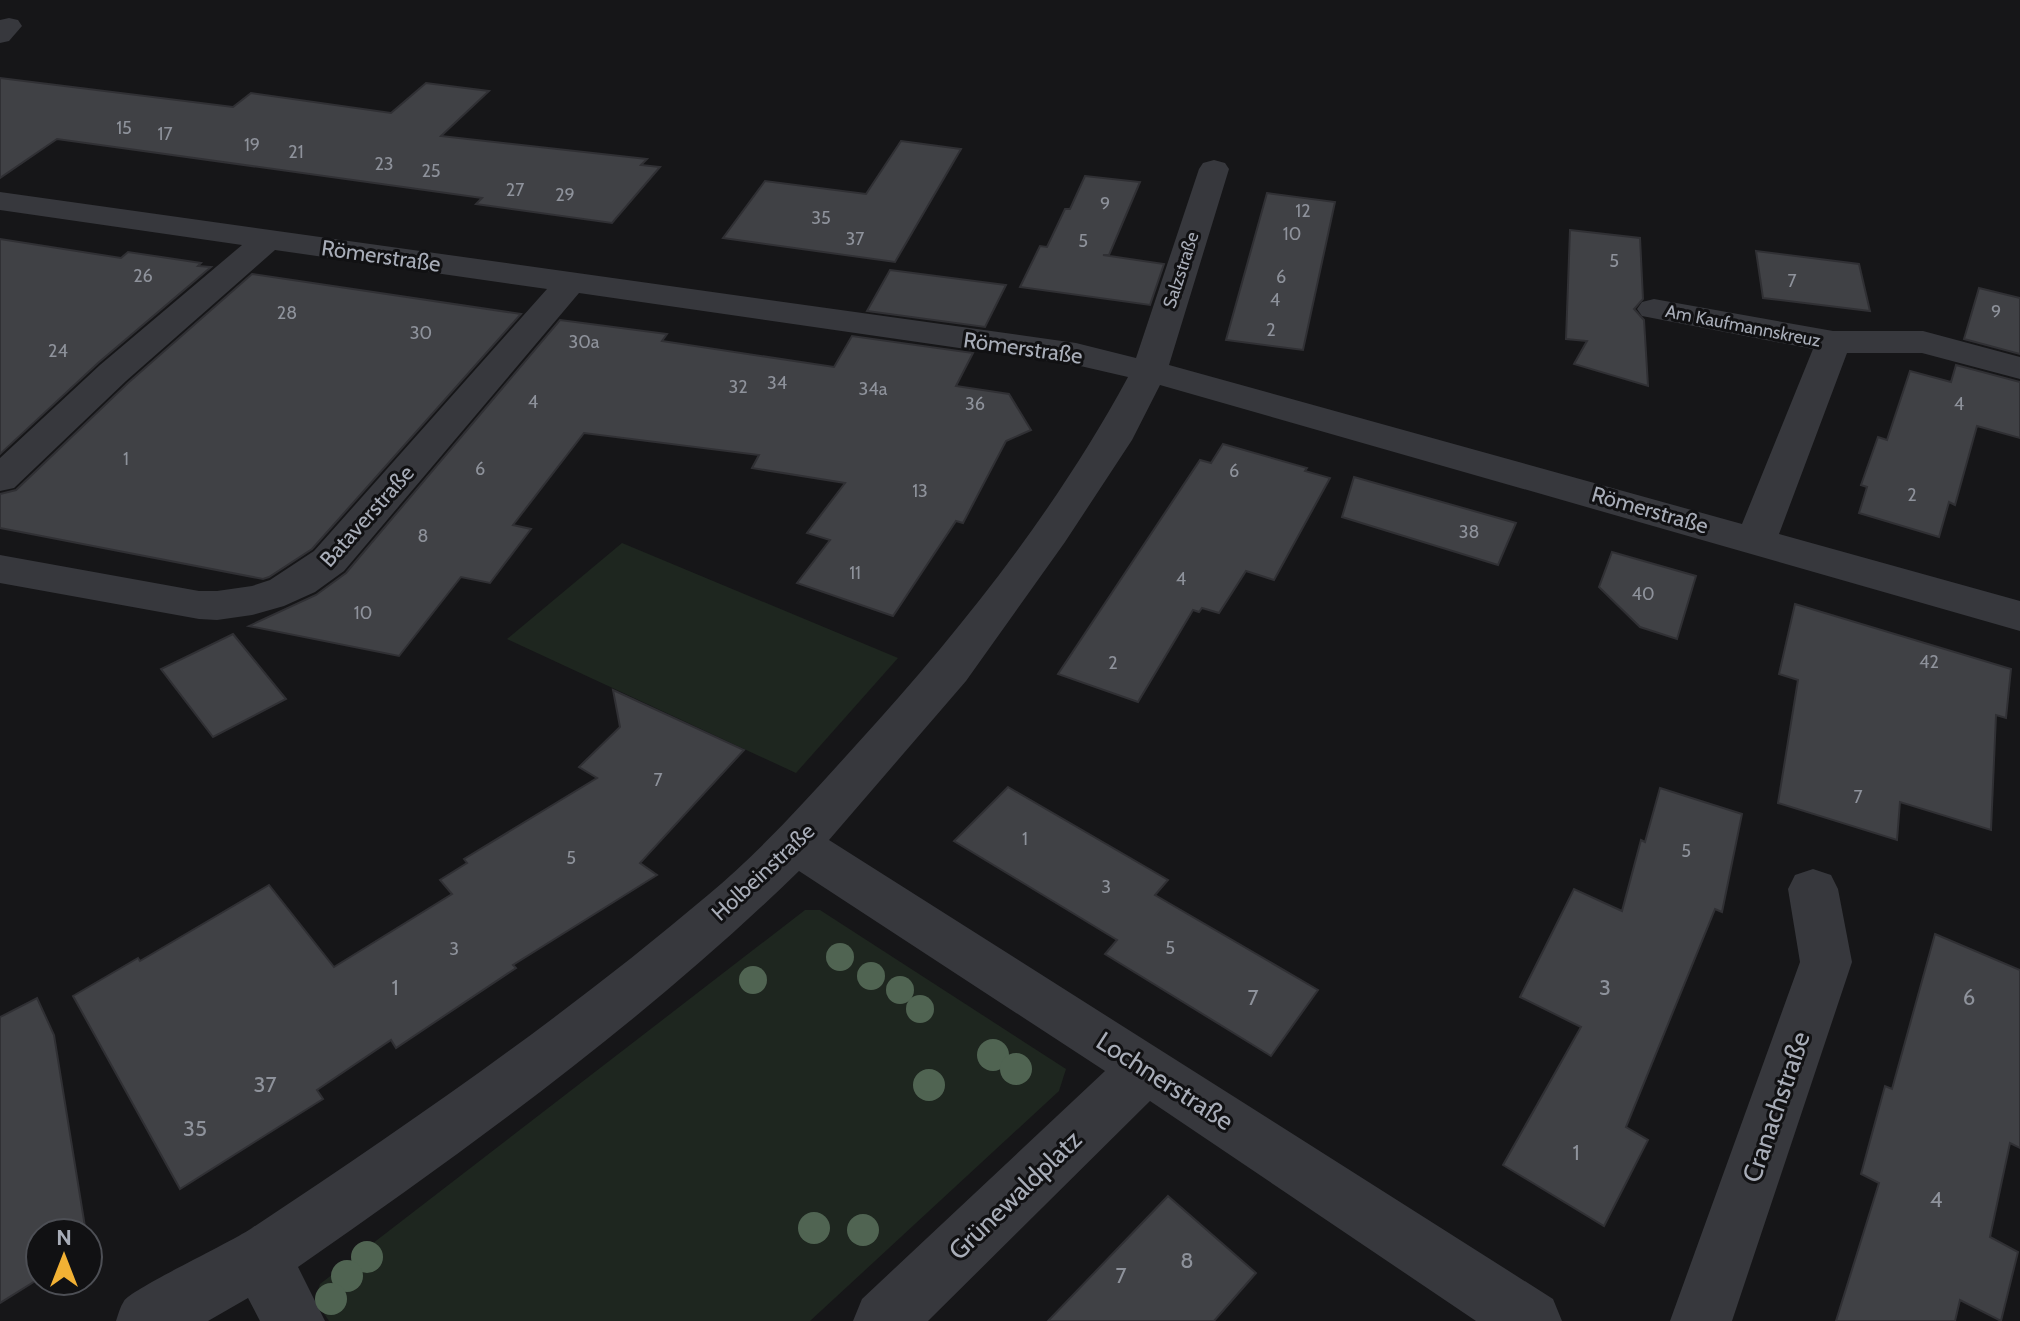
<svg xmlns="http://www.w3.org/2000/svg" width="2020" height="1321" viewBox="0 0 2020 1321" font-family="Cabin,sans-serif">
  <rect width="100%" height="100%" fill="#161618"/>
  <g fill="#1e261f">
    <polygon points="622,543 898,658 796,773 507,639"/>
    <polygon points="805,910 820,910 1066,1069 1059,1091 810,1321 329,1321 315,1300 320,1284"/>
  </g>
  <g fill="#404145" stroke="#303034" stroke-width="2">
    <polygon points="0,78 233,107 251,93 391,113 426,83 489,91 441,136 647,159 641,165 660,167 612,223 476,204 482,198 57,139 0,178"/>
    <polygon points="901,141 961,149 895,262 723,238 765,181 866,194"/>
    <polygon points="1085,176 1140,182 1109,255 1103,255 1164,264 1150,305 1020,287 1040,246 1047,247 1065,209 1070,209"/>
    <polygon points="1267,193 1335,202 1303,350 1226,340"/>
    <polygon points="1570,230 1640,238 1643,299 1634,309 1644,320 1648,386 1574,364 1587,341 1566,339"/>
    <polygon points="0,239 121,258 128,252 201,263 198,266 211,267 98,363 0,454"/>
    <polygon points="1756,251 1859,264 1870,311 1763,298"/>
    <polygon points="890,270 1006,285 985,327 867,311"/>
    <polygon points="252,274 521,314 312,549 269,577 263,579 0,528 0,494 16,490 128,383"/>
    <polygon points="1979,288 2020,298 2020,354 1964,339"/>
    <polygon points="560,320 667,334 662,341 834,367 852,336 973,353 956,386 1009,394 1031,430 1006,441 963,523 956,521 893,616 797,583 830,540 807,533 845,483 752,468 759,455 584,433 513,525 531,529 490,583 461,577 399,656 249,626 316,595 346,573"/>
    <polygon points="1956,365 2020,382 2020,438 1977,426 1955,505 1949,502 1939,537 1859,513 1867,487 1861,485 1878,437 1887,440 1910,371 1951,382"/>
    <polygon points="1223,444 1307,468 1305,471 1330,478 1274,580 1246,571 1219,613 1202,608 1199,612 1193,610 1138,702 1058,674 1200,460 1211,463"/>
    <polygon points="1354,477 1516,523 1498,565 1342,517"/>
    <polygon points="1612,552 1696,576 1677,639 1640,627 1599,587"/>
    <polygon points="1795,604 2011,669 2006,718 1996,715 1991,830 1900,802 1897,840 1778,803 1798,680 1779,674"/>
    <polygon points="233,634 286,699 213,737 161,669"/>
    <polygon points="613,690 744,750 640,863 657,875 513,965 516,968 396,1048 391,1040 317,1090 323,1099 180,1189 73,996 138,958 140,961 269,885 334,967 452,894 440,880 467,863 464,859 597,778 579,767 620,727"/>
    <polygon points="1008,787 1168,880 1155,895 1318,990 1271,1056 1105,954 1117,940 954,841"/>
    <polygon points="1660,788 1742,814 1722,912 1715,909 1626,1127 1648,1140 1604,1226 1503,1165 1581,1027 1520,997 1574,889 1622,911 1641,840 1645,842"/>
    <polygon points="1935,934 2020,970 2020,1148 2010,1143 1990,1237 2018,1252 2001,1321 1960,1300 1955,1321 1836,1321 1879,1183 1861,1174 1885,1086 1892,1089"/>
    <polygon points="37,998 54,1035 86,1233 40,1233 40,1278 0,1303 0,1017"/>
    <polygon points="1168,1196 1256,1273 1214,1321 1048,1321"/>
  </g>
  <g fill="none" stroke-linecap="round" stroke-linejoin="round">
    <g fill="#37383d" fill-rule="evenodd">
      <polygon points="9,18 18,20 22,26 9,41 0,43 0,20"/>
      <path d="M1214,160L1225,163L1229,169L1169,365L1742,524L1813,349L1642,316L1637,309L1642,302L1654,299L1833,331H1923L2020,357V379L1922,353H1847L1779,534L2020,601V631L1160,385L1132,440L1065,542L966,681L829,840L1553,1299L1562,1321H1476L1150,1101L928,1321H853L862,1299L1105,1071L799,871C647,1019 472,1146 298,1267L325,1321H260L248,1298L208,1321H116C118,1315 120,1307 124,1301C133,1288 230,1243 252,1228C408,1125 564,1017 708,895C762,850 809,797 856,745C959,632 1055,512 1128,377L1076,365L579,293L344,571L315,592L284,606L252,615L217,620L199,619L0,583V555L199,591H217L252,586L270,580L314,551L547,289L275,250L126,381L14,488L0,491V458L100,365L242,245L0,210V192L1076,343L1136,358L1199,169L1203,163Z"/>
      <polygon points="1813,869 1831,875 1838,889 1852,962 1732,1321 1670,1321 1800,962 1788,889 1795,875"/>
    </g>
  </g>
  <g fill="#506452">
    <circle cx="840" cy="957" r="14"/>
    <circle cx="871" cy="976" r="14"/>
    <circle cx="753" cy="980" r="14"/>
    <circle cx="900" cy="990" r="14"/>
    <circle cx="920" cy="1009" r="14"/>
    <circle cx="993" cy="1055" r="16"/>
    <circle cx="1016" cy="1069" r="16"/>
    <circle cx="929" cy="1085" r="16"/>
    <circle cx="814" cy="1228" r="16"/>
    <circle cx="863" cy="1230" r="16"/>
    <circle cx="367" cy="1257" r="16"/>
    <circle cx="347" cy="1276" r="16"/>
    <circle cx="331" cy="1299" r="16"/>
  </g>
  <g text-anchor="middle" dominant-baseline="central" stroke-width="6" stroke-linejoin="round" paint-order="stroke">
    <g font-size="18" fill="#8e929b">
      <text x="124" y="128">15</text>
      <text x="165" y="134">17</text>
      <text x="252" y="145">19</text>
      <text x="296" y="152">21</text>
      <text x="384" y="164">23</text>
      <text x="431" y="171">25</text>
      <text x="515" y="190">27</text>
      <text x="565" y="195">29</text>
      <text x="1105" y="204">9</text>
      <text x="1303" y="211">12</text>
      <text x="821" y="218">35</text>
      <text x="1292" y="234">10</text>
      <text x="855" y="239">37</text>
      <text x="1083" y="241">5</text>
      <text x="1614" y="261">5</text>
      <text x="143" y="276">26</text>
      <text x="1281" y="277">6</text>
      <text x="1792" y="281">7</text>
      <text x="1275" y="300">4</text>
      <text x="1996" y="312">9</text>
      <text x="287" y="313">28</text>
      <text x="1271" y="330">2</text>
      <text x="421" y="333">30</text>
      <text x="584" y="342">30a</text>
      <text x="58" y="351">24</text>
      <text x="777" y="383">34</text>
      <text x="738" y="387">32</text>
      <text x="873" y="389">34a</text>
      <text x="533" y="402">4</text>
      <text x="975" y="404">36</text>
      <text x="1959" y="404">4</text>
      <text x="126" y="459">1</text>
      <text x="480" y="469">6</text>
      <text x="1234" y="471">6</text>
      <text x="920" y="491">13</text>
      <text x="1912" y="495">2</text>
      <text x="1469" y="532">38</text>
      <text x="423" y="536">8</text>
      <text x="855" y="573">11</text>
      <text x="1181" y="579">4</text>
      <text x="1643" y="594">40</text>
      <text x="363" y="613">10</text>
      <text x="1929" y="662">42</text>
      <text x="1113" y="663">2</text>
      <text x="658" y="780">7</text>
      <text x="1858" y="797">7</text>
      <text x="1025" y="839">1</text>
      <text x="1686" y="851">5</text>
      <text x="571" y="858">5</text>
      <text x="1106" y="887">3</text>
      <text x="1170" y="948">5</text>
      <text x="454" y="949">3</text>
    </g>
    <g font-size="18" fill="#a8adb8" stroke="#111113">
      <text transform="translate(1181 270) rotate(-72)">Salzstraße</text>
      <text transform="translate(1743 326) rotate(11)">Am Kaufmannskreuz</text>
    </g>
    <g font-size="22" fill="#a8adb8" stroke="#111113">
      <text transform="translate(381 256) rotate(8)">Römerstraße</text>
      <text transform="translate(1023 348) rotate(8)">Römerstraße</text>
      <text transform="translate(1650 510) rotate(16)">Römerstraße</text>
      <text transform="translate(367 516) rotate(-48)">Bataverstraße</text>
      <text transform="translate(763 872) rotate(-43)">Holbeinstraße</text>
    </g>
    <g font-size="22" fill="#8e929b">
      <text x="395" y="987">1</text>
      <text x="1605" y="987">3</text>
      <text x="1253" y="997">7</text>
      <text x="1969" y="997">6</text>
      <text x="265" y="1084">37</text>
      <text x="195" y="1128">35</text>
      <text x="1576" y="1152">1</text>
      <text x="1936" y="1199">4</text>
      <text x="1187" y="1260">8</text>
      <text x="1121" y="1275">7</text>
    </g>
    <g font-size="26" fill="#a8adb8" stroke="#111113">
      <text transform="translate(1165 1081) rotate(33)">Lochnerstraße</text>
      <text transform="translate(1776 1107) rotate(-71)">Cranachstraße</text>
      <text transform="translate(1015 1195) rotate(-44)">Grünewaldplatz</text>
    </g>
  </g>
  <g transform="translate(64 1257)"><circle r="38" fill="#111113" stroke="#4d4f55" stroke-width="2"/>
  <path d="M0-6L14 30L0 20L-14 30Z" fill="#f2b134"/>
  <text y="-12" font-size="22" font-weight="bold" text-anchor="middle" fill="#a8adb8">N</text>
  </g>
</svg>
